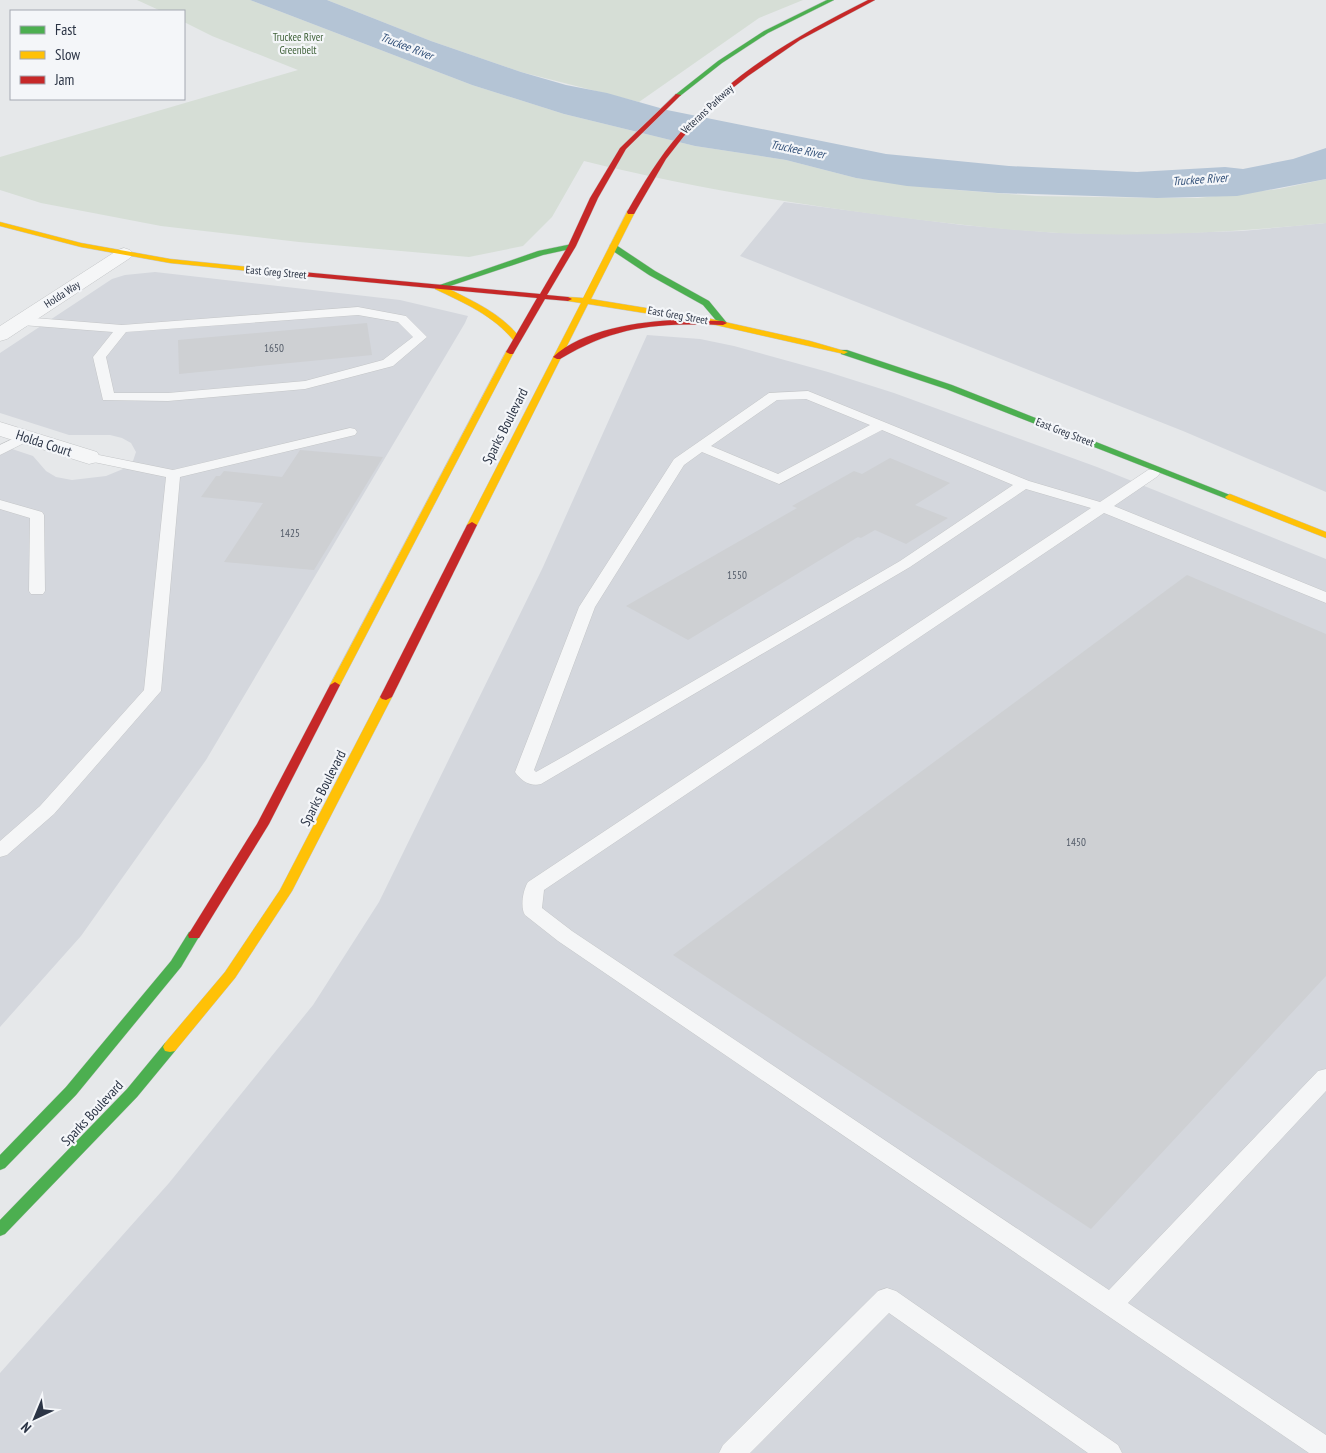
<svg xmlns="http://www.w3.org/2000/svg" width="1326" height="1453" viewBox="0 0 1326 1453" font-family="'PT Sans Narrow',sans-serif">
  <rect width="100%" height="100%" fill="#e6e8ea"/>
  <g fill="#d4d7dd">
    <polygon points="784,202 962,225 1058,233 1139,234 1242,231 1326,223 1326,492 1183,431 740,256"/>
    <polygon points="155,272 400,300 468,316 465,323 206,760 81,936 0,1027 0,445 33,456 46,471 56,477 72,480 106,476 123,469 133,461 136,452 131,443 122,438 110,435 69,435 0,413 0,353 112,279 125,275"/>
    <polygon points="647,335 700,339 734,346 828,372 894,393 1097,467 1326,559 1326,1453 0,1453 0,1373 169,1183 313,1005 379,902 543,567"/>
  </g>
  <g fill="#d6ded6">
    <path d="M137,0H250L472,85L564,114L695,146L786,160L856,178L944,189L1036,196L1157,198H1198L1279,189L1326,179V223C1237,232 1148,237 1058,233C1002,230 945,223 889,216C786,203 685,186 584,161L552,217L523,246L469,257L299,242L161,226L41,203L0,190V157L298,70L212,36L184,22V11H161Z"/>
    <polygon points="327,0 803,0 759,18 639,102 521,72 431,41"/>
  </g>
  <polygon fill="#b4c4d5" points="250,0 327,0 431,41 521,72 566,85 607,93 667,110 886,154 1009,166 1137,172 1225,167 1243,169 1293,159 1326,148 1326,179 1237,196 1157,198 998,193 907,186 856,178 786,160 695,146 564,114 472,85"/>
  <g fill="#ced0d3">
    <polygon points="367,323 372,355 179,374 178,340"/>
    <polygon points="300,450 383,457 314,570 224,562 263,503 201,497 216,476 220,476 224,471 282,477"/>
    <polygon points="890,458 950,483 915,505 948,518 906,544 875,530 861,538 858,537 688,640 626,606 797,508 792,506 854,471 862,474"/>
    <polygon points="1187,575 1326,634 1326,976 1091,1229 673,955"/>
  </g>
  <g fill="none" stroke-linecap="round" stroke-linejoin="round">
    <defs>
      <g id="lane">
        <path d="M358,307L406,316L427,337L393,366L305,389L168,401L103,400L93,357L113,332L22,325L16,321L22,317L122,325ZM358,315L398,322L413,337L383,360L305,381L168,393H114L106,357L126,332Z"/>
        <path d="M808,391L1029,481L1100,502L1148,470H1158L1160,473L1158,476L1114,506L1326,592V603L1104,513L544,890L542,908L572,931L1109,1290L1318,1071L1326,1069V1091L1128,1303L1326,1435V1453H1309L558,941L525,915C520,907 523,890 528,882L1091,508L1026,489L910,567L541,784C531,787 521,781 515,772L579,607L674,459L769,393ZM806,399L870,425L778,474L711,446L777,400ZM882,430L1013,485L900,561L568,754L536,772L534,770L595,607L684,465L702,452L779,484Z"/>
        <polygon points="350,428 355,429 357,432 355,435 180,477 161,691 54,814 7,855 0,857 0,841 40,806 144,690 166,477 84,460 82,457 84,454 89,453 173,470"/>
        <polygon points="25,433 30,434 32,437 30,440 0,455 0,445"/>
        <polygon points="0,500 42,512 44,515 45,591 43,594 31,594 29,591 30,518 0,509"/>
        <polygon points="887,1288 896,1291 1118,1445 1122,1453 1088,1453 889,1313 750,1453 719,1453 723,1445 878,1291"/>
      </g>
      <g id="street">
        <polygon points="124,248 130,250 133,254 130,258 7,339 0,341 0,326 118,250"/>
        <polygon points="0,422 97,452 100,457 97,462 89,464 0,436"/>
      </g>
      <g id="fast">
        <polygon points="827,0 834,0 768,33 722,63 680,96 675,95 718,61 764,31"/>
        <polygon points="572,244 575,244 575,248 543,255 441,289 434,287 538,251"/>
        <polygon points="610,245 616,245 655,271 709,301 727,323 720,325 703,305 649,275 610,249"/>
        <polygon points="841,350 847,350 952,385 1235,497 1230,500 1227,499 946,389 841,354"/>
        <polygon points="194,931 199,932 200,935 181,967 76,1095 5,1168 0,1170 0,1155 66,1087 171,961 189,932"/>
        <polygon points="170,1042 175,1043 177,1047 175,1051 137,1097 5,1234 0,1236 0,1220 127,1089 165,1043"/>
      </g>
      <g id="slow">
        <polygon points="628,210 635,212 591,299 707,318 810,341 848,352 844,354 707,323 588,304 477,525 472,528 469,527 467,525 581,303 568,301 564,299 568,297 583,298"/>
        <polygon points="0,222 81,243 170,259 249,267 253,269 249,271 170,263 81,247 0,226"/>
        <path d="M435,285H441C470,300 501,312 521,339L514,341C493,315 464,303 435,289Z"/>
        <polygon points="507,350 510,350 514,352 340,685 335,688 331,687 330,685"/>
        <polygon points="1230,494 1326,532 1326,538 1227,499 1225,497"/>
        <polygon points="386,694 392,697 292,891 235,978 175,1051 170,1052 165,1051 163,1047 165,1043 225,972 280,890 380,697"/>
      </g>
      <g id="jam">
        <path d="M868,0H875L800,40L748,76L725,94L684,136L666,159L634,214H628L627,212C643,184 659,157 680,133C731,73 798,35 868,0Z"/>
        <polygon points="676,94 681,95 626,149 598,198 576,246 547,295 568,297 572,299 568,301 545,299 513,354 510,354 506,352 537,298 249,271 245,269 249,267 540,294 568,246 590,198 620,148"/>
        <path d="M678,320L723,321L727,323L723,325C658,323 617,325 560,359H557L553,357C581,330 640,321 678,320Z"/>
        <polygon points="472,522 477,525 392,697 386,700 382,699 380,697 467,525"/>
        <polygon points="335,682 340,685 269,824 199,938 189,938 188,935 257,824 330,685"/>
      </g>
    </defs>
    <use href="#lane" stroke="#c4c6c8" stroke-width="1"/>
    <use href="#street" stroke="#c4c6c8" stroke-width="1"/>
    <use href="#fast" stroke="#c4c6c8" stroke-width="1"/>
    <use href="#slow" stroke="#c4c6c8" stroke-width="1"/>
    <use href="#jam" stroke="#c4c6c8" stroke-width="1"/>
    <use href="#lane" fill="#f5f6f7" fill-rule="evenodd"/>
    <use href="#street" fill="#f5f6f7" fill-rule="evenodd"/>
    <use href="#fast" fill="#4caf50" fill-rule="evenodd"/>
    <use href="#slow" fill="#ffc107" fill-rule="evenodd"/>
    <use href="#jam" fill="#c62828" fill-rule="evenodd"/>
  </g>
  <g text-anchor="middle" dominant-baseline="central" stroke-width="4.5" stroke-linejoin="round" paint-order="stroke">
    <g font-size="11" fill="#3f6138" stroke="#f4f6f9">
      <text x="298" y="37">Truckee River<tspan x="298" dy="13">Greenbelt</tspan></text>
    </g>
    <g font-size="11" fill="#2b3445" stroke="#f4f6f9">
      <text transform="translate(707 109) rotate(-43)">Veterans Parkway</text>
      <text transform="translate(276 272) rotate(5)">East Greg Street</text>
      <text transform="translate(62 294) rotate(-33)">Holda Way</text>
      <text transform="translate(678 315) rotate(10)">East Greg Street</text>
      <text transform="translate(1065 432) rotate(21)">East Greg Street</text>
    </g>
    <g font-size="11" fill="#545c69">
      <text x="274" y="348">1650</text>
      <text x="290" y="533">1425</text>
      <text x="737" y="575">1550</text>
      <text x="1076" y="842">1450</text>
    </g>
    <g font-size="12" font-style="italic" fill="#34527a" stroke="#f4f6f9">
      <text transform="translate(407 46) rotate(21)">Truckee River</text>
      <text transform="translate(798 149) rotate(11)">Truckee River</text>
      <text transform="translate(1200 179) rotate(-4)">Truckee River</text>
    </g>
    <g font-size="14" fill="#2b3445" stroke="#f4f6f9">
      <text transform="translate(505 426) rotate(-63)">Sparks Boulevard</text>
      <text transform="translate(44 443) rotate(18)">Holda Court</text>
      <text transform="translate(323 788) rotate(-63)">Sparks Boulevard</text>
      <text transform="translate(92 1113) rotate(-47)">Sparks Boulevard</text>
    </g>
  </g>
  <rect x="10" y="10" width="175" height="90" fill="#f4f6f9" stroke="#a4a8b1"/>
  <rect x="20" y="26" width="25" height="8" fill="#4caf50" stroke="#a4a8b1"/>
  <text x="55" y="35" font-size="15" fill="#2b3445">Fast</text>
  <rect x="20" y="51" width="25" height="8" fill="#ffc107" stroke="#a4a8b1"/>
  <text x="55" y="60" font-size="15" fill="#2b3445">Slow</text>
  <rect x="20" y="76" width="25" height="8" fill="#c62828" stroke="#a4a8b1"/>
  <text x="55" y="85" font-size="15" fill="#2b3445">Jam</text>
  <g transform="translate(35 1418) rotate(224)" stroke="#f4f6f9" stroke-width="4" paint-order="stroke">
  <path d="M0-4L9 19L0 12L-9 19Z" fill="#2b3445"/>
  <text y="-8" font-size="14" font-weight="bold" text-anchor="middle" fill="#2b3445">N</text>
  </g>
</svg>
